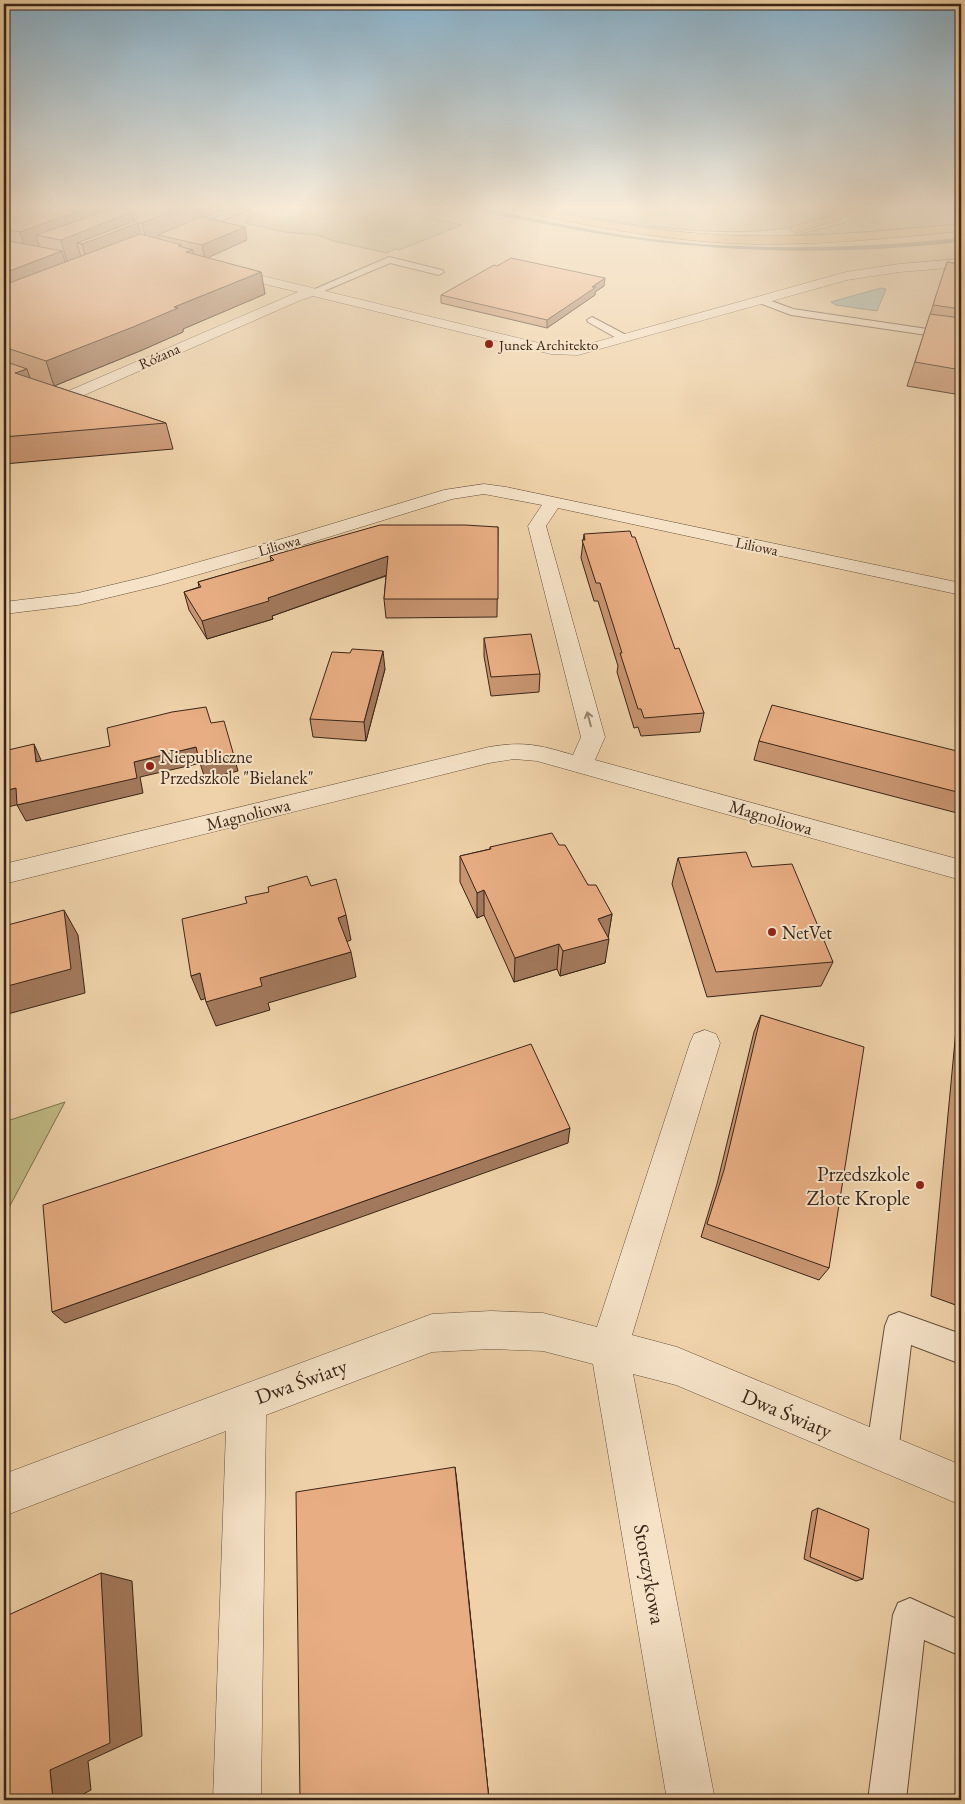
<svg xmlns="http://www.w3.org/2000/svg" width="965" height="1804" viewBox="0 0 965 1804" font-family="'EB Garamond',serif">
  <rect width="100%" height="100%" fill="#efd2a9"/>
  <filter id="stains"><feTurbulence type="fractalNoise" baseFrequency=".004" numOctaves="4"/><feColorMatrix values="0 0 0 0 .2 0 0 0 0 .09 0 0 0 0 .02 0 0 0 .5 -.17"/></filter>
  <radialGradient id="worn" r=".72"><stop offset=".6" stop-color="#630" stop-opacity="0"/><stop offset="1" stop-color="#630" stop-opacity=".3"/></radialGradient>
  <g fill="#c0ba84" stroke="#7d704e">
    <polygon points="269,207 385,207 462,225 399,250 395,249 387,253 333,241 317,235 284,232 245,223 248,217"/>
    <path d="M545,207H842C784,252 626,224 557,212Z"/>
    <polygon points="865,207 961,207 961,224 825,235 794,235 842,224 863,213"/>
    <polygon points="65,1102 4,1217 4,1122"/>
  </g>
  <polygon fill="#9ab6ae" stroke="#747c72" points="881,288 886,289 877,311 836,305 831,302"/>
  <g fill="none" stroke-linecap="round" stroke-linejoin="round">
    <path fill="#747c72" fill-rule="evenodd" d="M471,207H482C544,221 606,235 669,241C766,251 864,248 961,238V242C826,257 690,253 556,226C529,221 496,217 471,207Z"/>
    <defs>
      <g id="lane">
        <polygon points="240,207 253,207 194,233 188,233 186,231"/>
        <polygon points="389,257 442,270 444,272 439,275 390,263 317,294 313,295 308,292"/>
        <polygon points="761,297 793,309 961,334 961,340 791,315 757,302 756,300 757,298"/>
        <polygon points="592,317 628,336 630,338 628,340 620,340 588,322 587,320"/>
        <polygon points="899,1312 961,1334 961,1364 911,1345 898,1453 893,1464 882,1469 871,1464 866,1453 885,1326 889,1316"/>
        <polygon points="910,1598 961,1621 961,1656 924,1640 906,1800 868,1800 893,1615 898,1603"/>
      </g>
      <g id="street">
        <polygon points="961,259 961,267 899,272 847,280 578,355 551,354 313,296 301,300 73,400 61,400 4,381 4,371 66,392 298,292 222,274 220,271 222,268 226,267 551,346 578,347 846,272 899,264"/>
        <path d="M484,484L506,487L961,583V595L558,508L546,526L605,737L595,760L961,860V880L537,761L514,759L489,763L4,884V864L489,747C525,741 539,745 573,755L581,737L528,526L542,505L484,494L452,499L306,544L161,585L78,605L4,614V602L78,593L149,576L292,536L444,490Z"/>
        <polygon points="705,1030 716,1034 720,1043 632,1335 677,1347 961,1465 961,1505 676,1385 633,1374 715,1800 667,1800 593,1364 543,1351 491,1349 432,1352 266,1415 261,1800 213,1800 226,1431 4,1516 4,1474 432,1314 491,1311 543,1313 597,1327 690,1043 694,1034"/>
      </g>
      <g id="highway">
        <path d="M510,207C538,207 564,214 592,219C625,225 659,230 693,233C782,241 872,232 961,224V231C892,238 822,245 752,244C672,242 593,227 515,210Z"/>
        <polygon points="843,207 856,207 838,220 795,233 789,229 791,227 830,216"/>
      </g>
    </defs>
    <use href="#lane" stroke="#67503c" stroke-width="2"/>
    <use href="#street" stroke="#67503c" stroke-width="1"/>
    <use href="#highway" stroke="#3a2518" stroke-width="1"/>
    <use href="#lane" fill="#f5e2c7" fill-rule="evenodd"/>
    <use href="#street" fill="#f5e2c7" fill-rule="evenodd"/>
    <use href="#highway" fill="#e8b974" fill-rule="evenodd"/>
  </g>
  <g fill="#c89571" stroke="#3a2518">
    <polygon points="4,207 230,207 204,217 247,240 207,258 261,272 265,294 183,329 183,332 140,351 54,386 166,423 173,449 4,464"/>
    <polygon points="961,260 961,395 907,386 947,262 960,264"/>
    <polygon points="604,286 595,292 595,295 547,328 441,303 441,295"/>
    <polygon points="498,527 497,617 386,618 384,599 386,576 272,616 273,619 207,639 189,610 184,592 199,587 198,582 271,561 270,556"/>
    <polygon points="584,534 675,649 704,713 700,732 641,736 638,727 634,728 617,672 618,666 598,601 594,601 581,558"/>
    <polygon points="484,638 540,674 539,692 491,696 484,656"/>
    <polygon points="350,653 385,669 366,741 313,737 310,719"/>
    <polygon points="759,741 961,752 961,814 754,760"/>
    <polygon points="559,845 588,885 612,914 608,937 605,963 560,976 557,969 514,982 484,915 477,918 460,882 460,856 490,849 490,847"/>
    <polygon points="678,858 752,867 833,962 821,986 707,997 672,884"/>
    <polygon points="961,1013 961,1307 931,1296 957,1019"/>
    <polygon points="761,1015 829,1268 819,1280 701,1237 717,1184 754,1032"/>
    <polygon points="818,1508 863,1579 856,1581 804,1559 812,1511"/>
  </g>
  <g fill="#a2795c" stroke="#3a2518">
    <polygon points="88,207 103,207 107,222 132,212 135,224 138,223 143,244 88,266 82,244 77,243 81,257 67,262 61,240 36,235 40,249 27,254 20,232"/>
    <polygon points="180,207 230,207 189,224 158,235 159,240 147,245 142,223"/>
    <polygon points="245,227 247,240 205,259 202,245"/>
    <polygon points="193,250 197,272 186,252"/>
    <polygon points="62,251 68,274 4,299 4,273"/>
    <polygon points="261,272 265,294 183,329 183,332 140,351 54,386 46,361 174,307"/>
    <polygon points="605,278 604,286 595,292 595,295 547,328 547,320"/>
    <polygon points="27,369 35,393 15,373"/>
    <polygon points="388,556 390,574 272,616 273,619 207,639 202,621"/>
    <polygon points="383,651 385,669 366,741 364,722"/>
    <polygon points="34,744 41,760 43,778 36,762"/>
    <polygon points="196,747 201,763 140,777 143,793 26,821 17,805 134,762"/>
    <polygon points="234,756 238,771 205,779 200,763"/>
    <polygon points="16,788 24,803 4,808 4,791"/>
    <polygon points="484,890 484,915 477,918 477,893"/>
    <polygon points="64,910 78,935 85,993 4,1015 4,987"/>
    <polygon points="612,914 608,939 609,939 605,963 560,976 563,951 598,919"/>
    <polygon points="346,915 351,940 343,943 338,918"/>
    <polygon points="559,944 557,969 514,982 515,958"/>
    <polygon points="351,952 356,977 268,1003 270,1010 216,1026 206,1002 260,978"/>
    <polygon points="200,973 210,997 201,1000 191,976"/>
    <polygon points="570,1128 568,1143 65,1323 52,1312"/>
    <polygon points="455,1467 457,1482 489,1800"/>
    <polygon points="101,1573 132,1581 142,1736 88,1761 91,1790 72,1800 53,1800 50,1770"/>
  </g>
  <g fill="#e8ad83" stroke="#3a2518">
    <polygon points="4,207 88,207 20,232 4,229"/>
    <polygon points="108,207 180,207 142,223 138,223 82,244 77,243 137,220 138,214 132,212 61,240 36,235 106,211"/>
    <polygon points="201,217 245,227 202,245 158,235"/>
    <polygon points="140,234 182,245 178,246 193,250 186,252 261,272 174,307 178,308 133,327 46,361 4,347 4,285"/>
    <polygon points="4,240 62,251 4,273"/>
    <polygon points="511,258 605,278 592,287 596,287 547,320 441,295 494,265 497,266"/>
    <polygon points="961,260 961,309 933,305 947,262 960,264"/>
    <polygon points="930,314 961,318 961,370 915,362"/>
    <polygon points="4,361 27,369 15,373 166,423 4,437"/>
    <polygon points="380,525 465,525 498,527 498,599 384,599 388,556 268,598 269,601 202,621 184,592 201,587 198,582 274,560 270,556"/>
    <polygon points="630,531 632,537 635,537 675,649 679,648 704,713 644,718 641,709 638,709 620,653 622,653 600,583 596,583 582,540 585,540 584,534"/>
    <polygon points="531,634 540,674 491,677 484,638"/>
    <polygon points="352,649 383,651 364,722 310,719 332,652 350,653"/>
    <polygon points="772,705 961,752 961,793 759,741"/>
    <polygon points="206,707 211,723 224,721 234,756 200,763 196,747 134,762 137,778 17,805 16,788 4,791 4,751 34,744 36,762 110,746 107,728 172,712"/>
    <polygon points="552,833 559,845 565,845 588,885 596,885 612,914 598,919 609,939 563,951 559,944 515,958 484,890 477,893 460,856 491,849 490,847"/>
    <polygon points="746,852 752,867 792,864 833,962 716,972 678,858"/>
    <polygon points="307,876 311,886 336,879 346,915 338,918 351,952 260,978 262,986 206,1002 200,973 191,976 182,919 247,903 245,897 269,892 268,887"/>
    <polygon points="64,910 71,969 4,987 4,926"/>
    <polygon points="761,1015 864,1047 829,1268 707,1224 724,1170"/>
    <polygon points="531,1044 570,1128 52,1312 43,1205"/>
    <polygon points="961,1209 961,1277 956,1275"/>
    <polygon points="455,1467 489,1800 300,1800 296,1492"/>
    <polygon points="818,1508 869,1529 863,1579 810,1557"/>
    <polygon points="101,1573 110,1743 50,1770 53,1800 4,1800 4,1617"/>
  </g>
  <defs><path id="oneway-shaft" d="M-6 0H5M1.5-3L5.5 0L1.5 3" fill="none" stroke-width="1.6" stroke-linecap="round" stroke-linejoin="round" transform="scale(1.25)"/></defs>
  <use stroke="#988470" href="#oneway-shaft" transform="translate(589 719) rotate(-105)"/>
  <linearGradient id="sky" x2="0" y2="1"><stop stop-color="#89b5d1"/><stop offset="0.45" stop-color="#f8ebd8"/><stop offset="1" stop-color="#f8ebd8" stop-opacity="0"/></linearGradient>
  <rect width="965" height="460" fill="url(#sky)"/>
  <g fill="#8f2418" stroke="#f5e2c7" stroke-width="2">
    <circle cx="489" cy="344" r="5"/>
    <circle cx="150" cy="766" r="5"/>
    <circle cx="772" cy="932" r="5"/>
    <circle cx="920" cy="1185" r="5"/>
  </g>
  <g text-anchor="middle" dominant-baseline="central" stroke-width="4" stroke-linejoin="round" paint-order="stroke">
    <g font-size="15" fill="#3a2518" stroke="#f5e2c7" text-anchor="start">
      <text x="499" y="344">Junek Architekto</text>
    </g>
    <g font-size="15" fill="#3a2518" stroke="#f5e2c7">
      <text transform="translate(159 356) rotate(-24)">Różana</text>
      <text transform="translate(279 545) rotate(-16)">Liliowa</text>
      <text transform="translate(757 546) rotate(12)">Liliowa</text>
    </g>
    <g font-size="18" fill="#3a2518" stroke="#f5e2c7" text-anchor="start">
      <text x="160" y="756">Niepubliczne<tspan x="160" dy="21">Przedszkole "Bielanek"</tspan></text>
      <text x="782" y="932">NetVet</text>
    </g>
    <g font-size="18" fill="#3a2518" stroke="#f5e2c7">
      <text transform="translate(248 814) rotate(-14)">Magnoliowa</text>
      <text transform="translate(771 817) rotate(16)">Magnoliowa</text>
    </g>
    <g font-size="21" fill="#3a2518" stroke="#f5e2c7" text-anchor="end">
      <text x="910" y="1173">Przedszkole<tspan x="910" dy="24">Złote Krople</tspan></text>
    </g>
    <g font-size="21" fill="#3a2518" stroke="#f5e2c7">
      <text transform="translate(301 1381) rotate(-20)">Dwa Światy</text>
      <text transform="translate(787 1413) rotate(23)">Dwa Światy</text>
      <text transform="translate(650 1574) rotate(80)">Storczykowa</text>
    </g>
  </g>
  <rect width="965" height="1804" fill="none" stroke="#efd2a9" stroke-width="20"/>
  <rect x="5" y="5" width="955" height="1794" fill="none" stroke="#3a2518" stroke-width="2.5"/>
  <rect x="10" y="10" width="945" height="1784" fill="none" stroke="#3a2518"/>
  <rect width="100%" height="100%" filter="url(#stains)"/>
  <rect width="100%" height="100%" fill="url(#worn)"/>
</svg>
